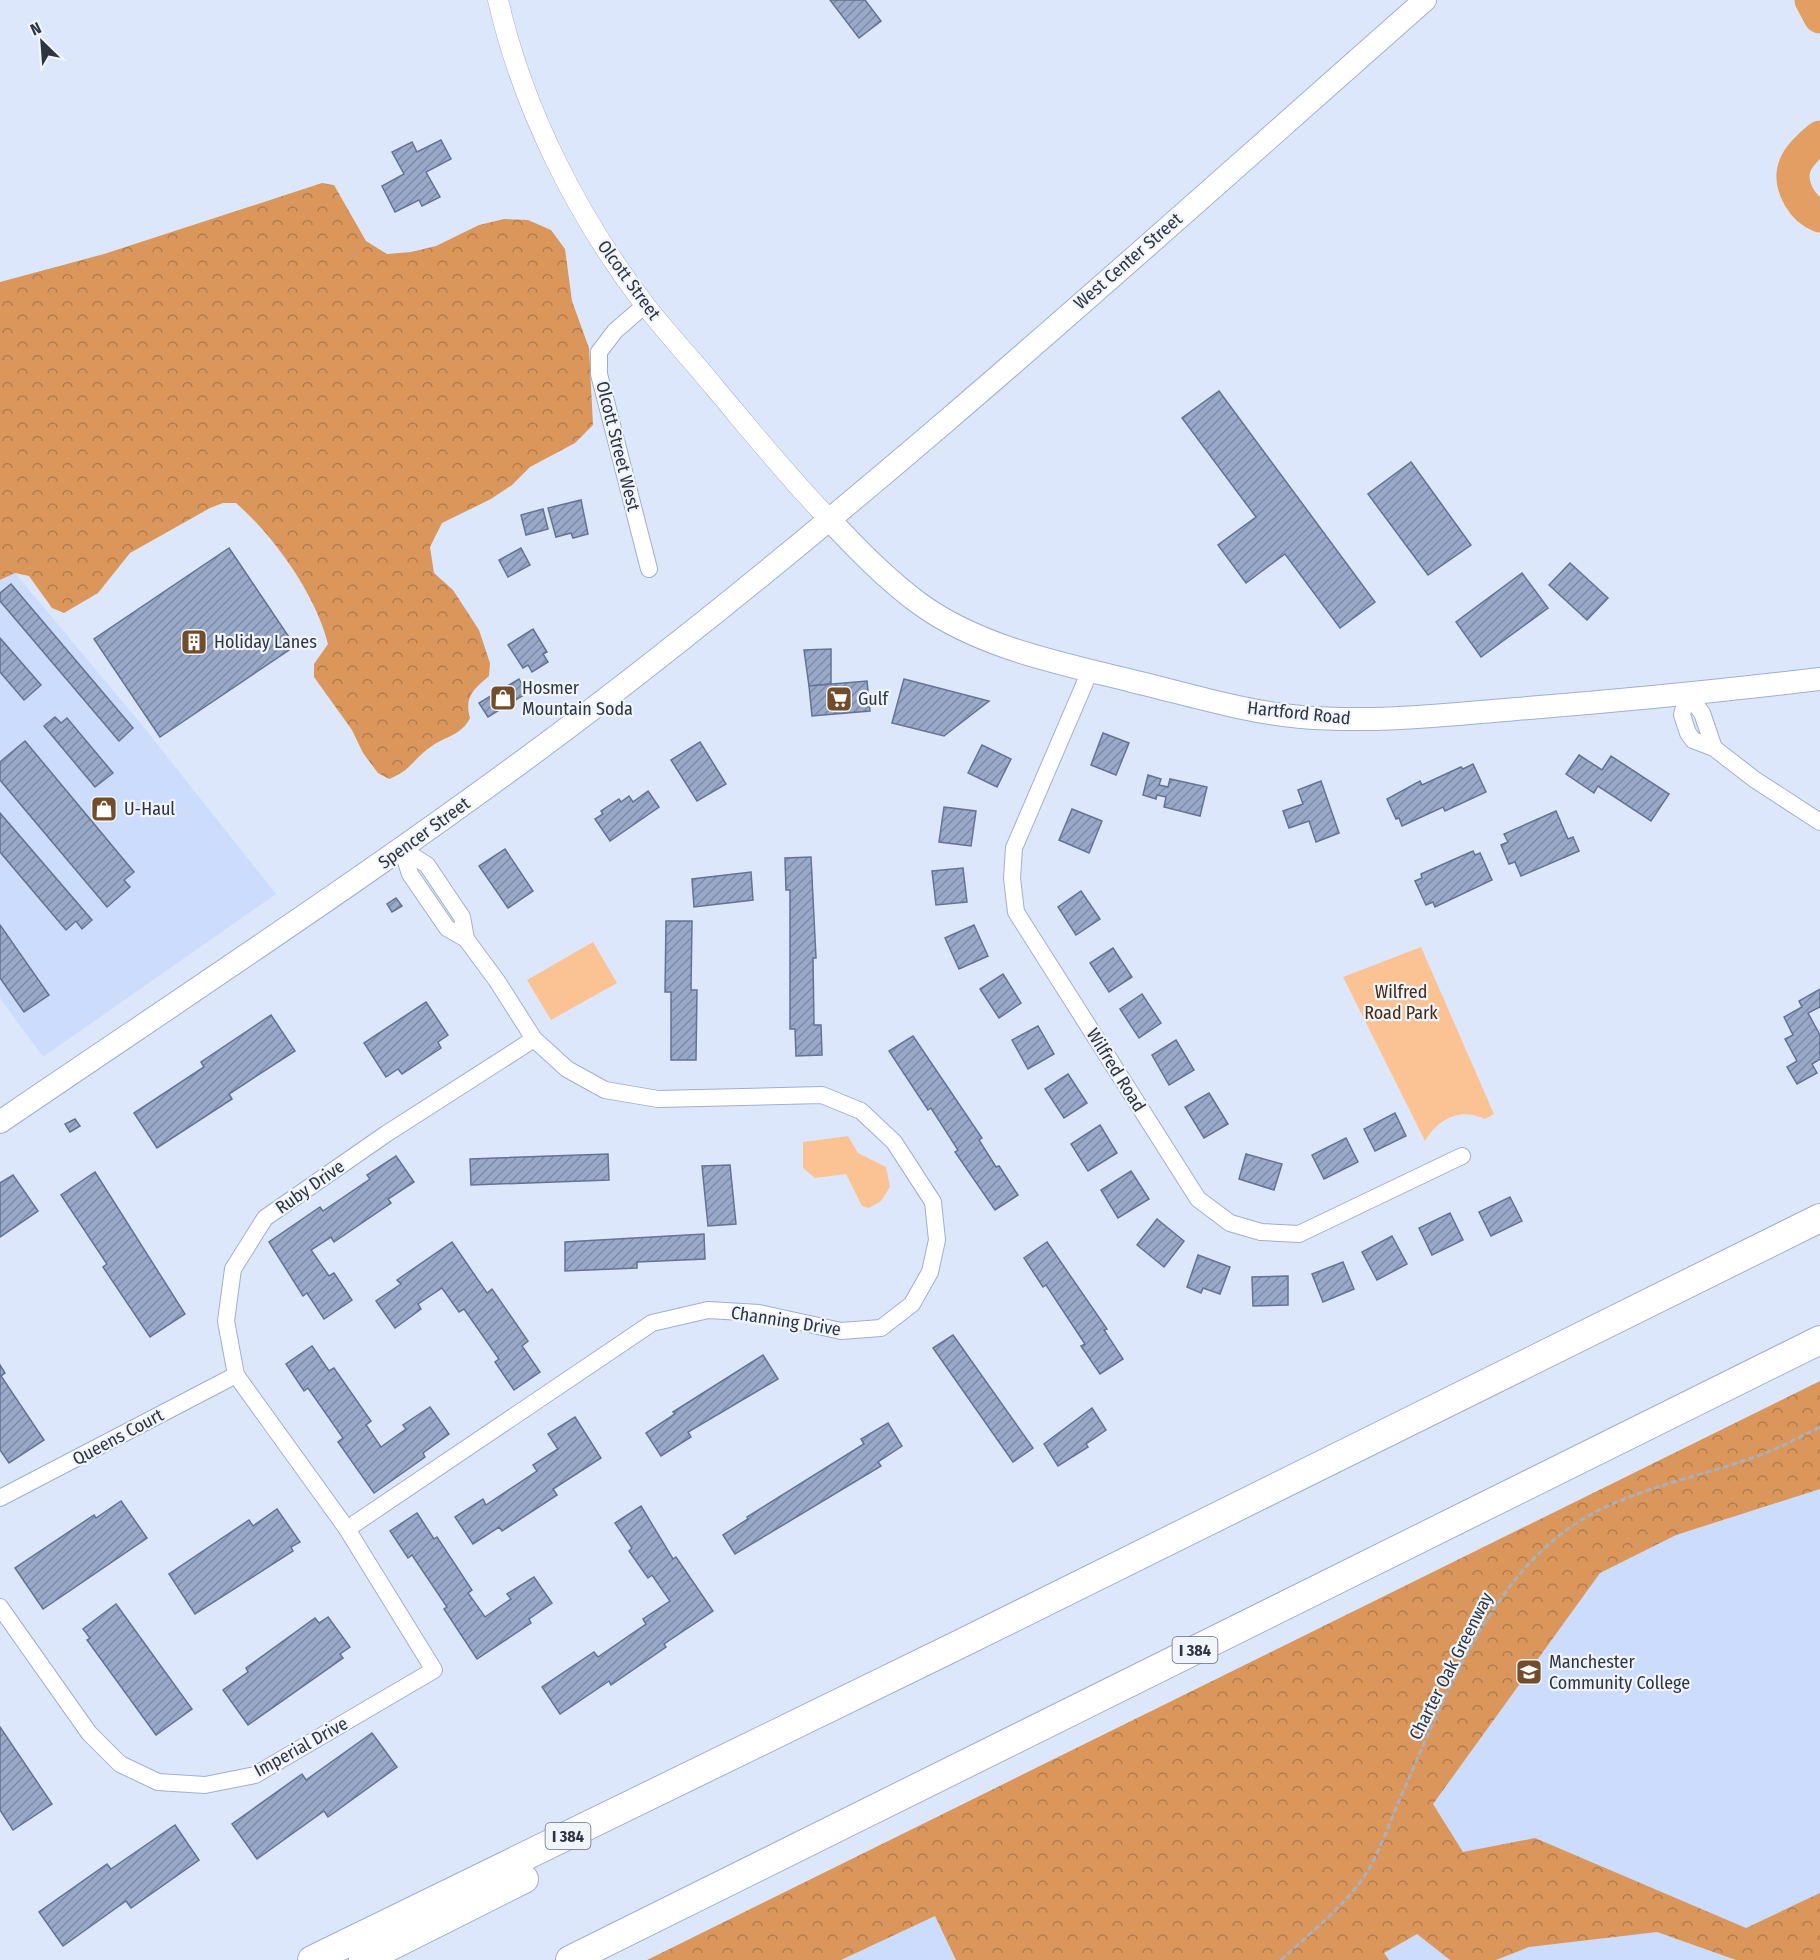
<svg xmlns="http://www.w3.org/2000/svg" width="1820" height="1960" viewBox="0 0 1820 1960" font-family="'Fira Sans Condensed',sans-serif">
  <defs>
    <pattern id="forest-crowns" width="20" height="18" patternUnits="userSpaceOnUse" patternTransform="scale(1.5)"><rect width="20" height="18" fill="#db975b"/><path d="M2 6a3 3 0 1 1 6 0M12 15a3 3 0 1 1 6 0" fill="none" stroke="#b27c4d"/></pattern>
    <pattern id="building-hatch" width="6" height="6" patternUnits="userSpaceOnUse" patternTransform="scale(1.5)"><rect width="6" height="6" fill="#99a9c9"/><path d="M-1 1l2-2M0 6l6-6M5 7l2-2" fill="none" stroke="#7d8aa5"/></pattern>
  </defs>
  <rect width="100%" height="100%" fill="#dde7fb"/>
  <g fill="#ccdcfc">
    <polygon points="15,573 142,725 276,894 43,1057 0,998 0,580"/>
    <polygon points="1820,1384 1820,1960 656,1960"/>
  </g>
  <g fill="url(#forest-crowns)">
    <path d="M322,183L334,185L366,241L387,254L411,252L436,246L479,225L504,219L528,220L551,230L565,249L572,301L589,348L593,425L575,443L530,467L512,485L491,499L442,523L430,547L434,573L453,590L479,630L490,663L489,676C474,689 464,696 470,718C461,736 445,736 429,748C414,759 410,771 389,779L378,773L363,753L352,730L314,677V664L328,644C316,595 274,536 236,503H223L210,508L130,553L98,593L64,613L52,608L29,576L15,573L0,580V282L104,254Z"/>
    <polygon points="1820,1381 1820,1489 1676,1535 1600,1573 1433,1804 1463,1852 1535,1838 1746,1928 1820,1893 1820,1960 1736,1960 1657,1932 1529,1947 1496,1960 1450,1960 1417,1934 1384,1953 1389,1960 956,1960 935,1916 841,1960 647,1960"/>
  </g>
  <g fill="#fbc394">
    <polygon points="593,942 617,983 551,1020 527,980"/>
    <path d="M1421,947L1494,1114L1485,1119C1460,1107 1438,1119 1425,1141L1343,977Z"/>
    <polygon points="848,1136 858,1153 886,1167 890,1187 881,1201 869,1208 862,1206 846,1174 815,1178 803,1168 803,1142"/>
  </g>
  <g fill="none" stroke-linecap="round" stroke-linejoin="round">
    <g stroke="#e39f63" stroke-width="33">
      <polyline points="1811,0 1820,17"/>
      <path d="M1820,137C1799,154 1784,170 1799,197C1804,206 1810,212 1820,216"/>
    </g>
  </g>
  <g fill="url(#building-hatch)" stroke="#647391" stroke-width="1.5">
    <polygon points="830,0 865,0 881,21 859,38"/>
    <polygon points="441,140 451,159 426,172 440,197 422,206 419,200 395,212 382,186 404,174 392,152 412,142 417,152"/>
    <polygon points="1219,391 1375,602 1340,628 1285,554 1246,583 1218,545 1256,517 1182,418"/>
    <polygon points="1411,462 1471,545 1428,575 1368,494"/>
    <polygon points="581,500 588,534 573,538 571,533 556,537 548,508"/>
    <polygon points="543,509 548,529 526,535 521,515"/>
    <polygon points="229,548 295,646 160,737 94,639"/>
    <polygon points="521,548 530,565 508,577 499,560"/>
    <polygon points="1570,563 1608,598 1587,620 1549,585"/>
    <polygon points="1522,573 1548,608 1481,657 1456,622"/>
    <polygon points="11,584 133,728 119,741 0,601 0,593"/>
    <polygon points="533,629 547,652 543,654 548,662 532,672 528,665 523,668 508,645"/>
    <polygon points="0,638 41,685 24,700 0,672"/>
    <polygon points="831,649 831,684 809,686 804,650"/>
    <polygon points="519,679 527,693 488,717 479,703"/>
    <polygon points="904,679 989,701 944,736 892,723"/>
    <polygon points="867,681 870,711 812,716 809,686"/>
    <polygon points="55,717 61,723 67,718 113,773 95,787 44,726"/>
    <polygon points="1103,733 1129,743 1116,775 1091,765"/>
    <polygon points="25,741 134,872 124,880 130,887 107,907 0,780 0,762"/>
    <polygon points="700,742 726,784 697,801 671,760"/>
    <polygon points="982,745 1011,759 997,787 968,773"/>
    <polygon points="1579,755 1602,770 1611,756 1669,794 1651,821 1598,786 1594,793 1566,774"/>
    <polygon points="1473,764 1486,792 1445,811 1443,807 1402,826 1399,818 1396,819 1387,799 1420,781 1422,785 1461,767 1463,769"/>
    <polygon points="1148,775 1161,779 1159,785 1168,787 1170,779 1207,787 1200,816 1164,807 1166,797 1157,795 1156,799 1143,795"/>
    <polygon points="1321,781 1339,833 1316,842 1309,821 1289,828 1283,811 1303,804 1298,790"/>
    <polygon points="648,791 659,807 610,841 595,819 603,814 601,811 619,799 621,802 629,796 633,802"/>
    <polygon points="944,807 976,811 971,846 939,842"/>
    <polygon points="1072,809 1102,821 1089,853 1059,840"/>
    <polygon points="1556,811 1568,839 1573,837 1579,851 1521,876 1515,862 1509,864 1501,845 1508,842 1504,834"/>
    <polygon points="0,813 92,920 82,929 76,921 66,930 0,852"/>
    <polygon points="505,849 533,891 508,908 479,866"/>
    <polygon points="1473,851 1475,855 1480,853 1492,880 1435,907 1433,902 1426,905 1415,881 1422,878 1421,874"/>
    <polygon points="811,857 816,958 813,958 814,1025 821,1025 822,1055 796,1056 795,1029 790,1029 790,890 786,890 785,858"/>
    <polygon points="963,868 967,902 936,905 932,871"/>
    <polygon points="751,872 753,900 694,907 692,879"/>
    <polygon points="1081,891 1100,919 1076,935 1058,907"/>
    <polygon points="396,898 402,906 392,912 387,904"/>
    <polygon points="666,921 692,921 691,990 697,990 696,1060 671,1060 671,992 665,992"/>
    <polygon points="0,925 49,995 24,1012 0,978"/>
    <polygon points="974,925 988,956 959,969 945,938"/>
    <polygon points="1113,948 1132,977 1109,992 1090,963"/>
    <polygon points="1003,974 1021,1003 999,1018 980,989"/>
    <polygon points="1820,989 1820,1007 1808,1013 1820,1035 1820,1059 1812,1064 1817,1073 1797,1084 1787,1067 1797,1061 1785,1039 1793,1035 1784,1017 1802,1007 1799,1001"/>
    <polygon points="1142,994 1161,1023 1139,1038 1120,1009"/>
    <polygon points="426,1002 448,1035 438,1042 441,1048 402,1074 398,1069 386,1077 364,1043"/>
    <polygon points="271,1015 295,1051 229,1094 232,1099 157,1148 134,1113 204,1067 201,1062"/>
    <polygon points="1038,1026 1054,1054 1028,1069 1012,1040"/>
    <polygon points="913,1036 982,1138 979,1140 996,1167 999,1166 1018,1195 995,1210 955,1152 958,1150 931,1108 928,1110 889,1051"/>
    <polygon points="1176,1040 1194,1070 1169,1085 1152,1055"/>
    <polygon points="1068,1074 1087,1103 1064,1118 1045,1089"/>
    <polygon points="1209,1093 1228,1124 1204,1138 1185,1107"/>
    <polygon points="1395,1113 1406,1136 1375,1151 1364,1129"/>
    <polygon points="75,1119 80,1126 70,1132 65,1124"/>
    <polygon points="1100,1125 1117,1153 1088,1171 1071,1144"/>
    <polygon points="1346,1138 1358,1162 1324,1179 1312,1155"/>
    <polygon points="608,1154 609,1180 471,1185 470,1159"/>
    <polygon points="1246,1154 1282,1164 1274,1190 1239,1179"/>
    <polygon points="396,1156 414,1182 388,1199 391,1203 334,1242 331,1237 311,1250 329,1276 334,1273 352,1300 324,1319 307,1293 303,1296 269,1242 320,1207 323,1211 370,1179 367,1175"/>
    <polygon points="730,1165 736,1224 708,1226 702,1166"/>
    <polygon points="1131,1171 1149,1199 1118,1218 1101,1190"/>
    <polygon points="95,1172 185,1314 150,1337 103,1267 107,1264 61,1195"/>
    <polygon points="13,1175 38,1211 0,1237 0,1183"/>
    <polygon points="1510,1197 1522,1221 1491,1236 1479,1212"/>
    <polygon points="1450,1213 1463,1240 1432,1255 1419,1228"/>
    <polygon points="1157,1219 1184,1241 1164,1267 1137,1245"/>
    <polygon points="704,1234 705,1259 637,1262 637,1268 565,1271 565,1242"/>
    <polygon points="1392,1236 1407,1264 1377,1280 1362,1252"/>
    <polygon points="452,1242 487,1293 492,1289 528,1341 522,1346 540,1372 514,1390 495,1362 499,1359 464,1309 459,1312 442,1288 418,1304 421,1309 395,1328 376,1301 401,1284 397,1280"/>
    <polygon points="1047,1242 1107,1329 1104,1330 1123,1359 1100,1374 1081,1346 1085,1344 1046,1285 1043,1287 1024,1258"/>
    <polygon points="1198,1255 1230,1267 1220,1294 1203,1288 1201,1293 1187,1287"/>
    <polygon points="1343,1262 1354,1289 1323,1302 1312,1274"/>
    <polygon points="1288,1276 1288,1305 1253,1306 1252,1277"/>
    <polygon points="953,1335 1033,1448 1013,1462 933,1348"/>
    <polygon points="312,1346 329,1371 334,1368 371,1421 366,1425 381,1447 406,1429 403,1425 430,1407 449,1434 423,1453 425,1457 374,1493 338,1442 343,1438 308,1388 304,1391 286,1364"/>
    <polygon points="763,1355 778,1379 688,1432 691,1437 661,1456 646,1433 675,1414 673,1412"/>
    <polygon points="0,1365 5,1373 1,1376 44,1440 9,1463 0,1450"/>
    <polygon points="1092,1408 1106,1430 1086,1444 1088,1447 1058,1466 1044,1444"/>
    <polygon points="575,1417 601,1458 553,1489 557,1495 502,1531 499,1527 473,1544 455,1517 483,1499 486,1505 537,1471 533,1465 558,1449 548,1434"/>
    <polygon points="888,1423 902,1446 878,1462 881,1466 735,1554 723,1535 748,1519 747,1517 864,1444 861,1439"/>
    <polygon points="121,1501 147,1538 43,1609 15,1568 94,1515 96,1518"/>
    <polygon points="641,1506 673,1559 676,1557 713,1611 664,1644 666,1647 611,1685 609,1681 560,1714 542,1687 594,1652 598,1657 646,1624 643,1619 670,1601 652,1575 648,1578 629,1551 632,1548 615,1523"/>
    <polygon points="277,1509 300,1542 291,1547 293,1551 195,1614 169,1574 249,1520 253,1526"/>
    <polygon points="417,1513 434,1539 437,1537 472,1590 468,1593 485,1617 511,1599 507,1594 534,1577 552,1603 529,1619 531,1623 477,1659 444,1609 447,1607 412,1555 408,1558 390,1531"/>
    <polygon points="116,1604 192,1709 156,1735 87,1640 90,1638 83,1629"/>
    <polygon points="328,1617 350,1647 340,1654 343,1658 248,1725 223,1690 248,1672 246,1668 315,1618 319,1623"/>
    <polygon points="0,1727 52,1804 13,1830 0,1810"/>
    <polygon points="372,1733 397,1767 328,1817 324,1811 257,1859 232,1824 302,1774 306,1780"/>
    <polygon points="175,1825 199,1860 131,1908 126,1901 63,1946 39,1912 107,1864 111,1869"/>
  </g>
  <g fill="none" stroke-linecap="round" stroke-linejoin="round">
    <defs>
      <g id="minor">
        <polyline points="645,305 615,331 599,352 599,374 649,569"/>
        <polyline points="1090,671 1014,848 1012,878 1016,912 1198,1199 1230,1223 1261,1232 1299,1234 1462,1156"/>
        <polyline points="1714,748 1702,713 1687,694 1682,715 1688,733 1693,740 1714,748 1754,779 1820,822"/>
        <polyline points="402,849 427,865 462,917 466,939"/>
        <polyline points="0,1498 236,1375"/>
        <polyline points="347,1529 652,1323 708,1310 759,1313 841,1331 881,1328 912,1304 930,1272 937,1240 933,1202 894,1142 861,1111 822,1095 658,1099 605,1090 567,1069 534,1039 497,981 466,939 447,928 410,874 402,849"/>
        <polyline points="0,1607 89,1733 120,1764 158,1782 205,1785 255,1775 434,1670 347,1529 236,1375 226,1321 233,1269 265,1218 386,1134 534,1039"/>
      </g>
      <path id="tertiary" d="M498,0C523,109 577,216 645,305C667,333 692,360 715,388C752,432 788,477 828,518"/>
      <g id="secondary">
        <path d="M828,518C857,549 886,579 920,604C981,648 1060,663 1132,681C1187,694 1244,712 1301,717C1373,723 1445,715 1516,709C1618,701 1719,691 1820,679"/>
        <path d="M0,1122C201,985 405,852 599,704C885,485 1155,238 1425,0"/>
      </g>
      <g id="motorway">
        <polyline points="312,1960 958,1645 1820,1218"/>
        <polyline points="363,1960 524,1879"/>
        <polyline points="570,1960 1820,1340"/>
      </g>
    </defs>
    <use href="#minor" stroke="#a0afd0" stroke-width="18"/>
    <use href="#tertiary" stroke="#a0afd0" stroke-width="21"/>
    <use href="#secondary" stroke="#a0afd0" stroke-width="24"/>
    <use href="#motorway" stroke="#a0afd0" stroke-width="30"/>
    <path stroke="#a7b0c1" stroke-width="3" stroke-dasharray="6 3" stroke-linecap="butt" d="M1281,1960C1311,1932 1348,1904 1369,1869C1382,1845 1391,1819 1402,1794C1442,1704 1486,1587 1569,1528C1620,1492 1687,1480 1746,1460C1772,1452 1796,1439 1820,1427"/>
    <use href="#minor" stroke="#fff" stroke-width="16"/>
    <use href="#tertiary" stroke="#fff" stroke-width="20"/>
    <use href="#secondary" stroke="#fff" stroke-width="22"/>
    <use href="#motorway" stroke="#fff" stroke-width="28"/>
  </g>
  <defs>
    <symbol id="building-square" viewBox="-11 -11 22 22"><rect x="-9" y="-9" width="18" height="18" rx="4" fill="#734c2a" stroke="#f0f4fb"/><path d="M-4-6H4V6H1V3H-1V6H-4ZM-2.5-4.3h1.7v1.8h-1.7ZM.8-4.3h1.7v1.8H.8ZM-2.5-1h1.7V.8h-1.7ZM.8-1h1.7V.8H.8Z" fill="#fff"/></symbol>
    <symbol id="shop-square" viewBox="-11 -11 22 22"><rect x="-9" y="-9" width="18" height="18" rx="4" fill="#734c2a" stroke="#f0f4fb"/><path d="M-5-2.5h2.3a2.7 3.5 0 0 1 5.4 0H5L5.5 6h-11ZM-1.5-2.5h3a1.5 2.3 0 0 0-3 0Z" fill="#fff"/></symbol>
    <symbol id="supermarket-square" viewBox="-11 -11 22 22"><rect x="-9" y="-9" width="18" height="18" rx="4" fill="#734c2a" stroke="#f0f4fb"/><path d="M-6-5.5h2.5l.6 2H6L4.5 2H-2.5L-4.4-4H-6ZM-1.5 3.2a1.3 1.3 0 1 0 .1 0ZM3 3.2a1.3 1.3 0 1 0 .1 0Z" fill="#fff"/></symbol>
    <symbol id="university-square" viewBox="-11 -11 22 22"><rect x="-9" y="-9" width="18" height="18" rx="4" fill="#734c2a" stroke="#f0f4fb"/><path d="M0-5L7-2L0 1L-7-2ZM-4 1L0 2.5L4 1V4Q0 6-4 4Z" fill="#fff"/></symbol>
  </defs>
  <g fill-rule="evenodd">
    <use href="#building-square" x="179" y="627" width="30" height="30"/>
    <use href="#shop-square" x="488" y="683" width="30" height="30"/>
    <use href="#supermarket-square" x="824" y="684" width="30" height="30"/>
    <use href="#shop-square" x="89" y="794" width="30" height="30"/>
    <use href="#university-square" x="1514" y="1657" width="30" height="30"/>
  </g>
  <g text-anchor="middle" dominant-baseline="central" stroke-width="4.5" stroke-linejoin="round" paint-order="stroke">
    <g fill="#f0f4fb" stroke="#686e7a" stroke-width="1.5">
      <rect x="1172.5" y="1637" width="45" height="26" rx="4.5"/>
      <rect x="545.5" y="1823" width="45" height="26" rx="4.5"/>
    </g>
    <g font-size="16" font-weight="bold" fill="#2e3542">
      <text x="1195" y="1650">I 384</text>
      <text x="568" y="1836">I 384</text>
    </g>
    <g font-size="18" fill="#2e3542" stroke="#f0f4fb">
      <text transform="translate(1128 261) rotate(-41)">West Center Street</text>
      <text transform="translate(629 280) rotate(54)">Olcott Street</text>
      <text transform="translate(618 446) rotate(76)">Olcott Street West</text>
      <text transform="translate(1299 713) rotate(6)">Hartford Road</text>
      <text transform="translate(424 833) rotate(-36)">Spencer Street</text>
      <text transform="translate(1116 1070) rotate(58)">Wilfred Road</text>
      <text transform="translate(310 1187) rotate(-35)">Ruby Drive</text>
      <text transform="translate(786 1321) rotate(9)">Channing Drive</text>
      <text transform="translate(118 1437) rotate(-28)">Queens Court</text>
      <text transform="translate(1451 1666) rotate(-63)">Charter Oak Greenway</text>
      <text transform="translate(301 1747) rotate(-29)">Imperial Drive</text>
    </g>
    <g font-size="18" fill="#2e3542" stroke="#f0f4fb" text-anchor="start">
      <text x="214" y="642">Holiday Lanes</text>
      <text x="522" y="688">Hosmer<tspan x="522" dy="21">Mountain Soda</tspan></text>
      <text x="858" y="699">Gulf</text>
      <text x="124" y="809">U-Haul</text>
      <text x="1549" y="1662">Manchester<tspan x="1549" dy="21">Community College</tspan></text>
    </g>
    <g font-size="18" fill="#472b11" stroke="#f0f4fb">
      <text x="1401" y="992">Wilfred<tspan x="1401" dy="21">Road Park</tspan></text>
    </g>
  </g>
  <g transform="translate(42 42) rotate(335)" stroke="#f0f4fb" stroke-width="4.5" paint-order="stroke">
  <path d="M0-4.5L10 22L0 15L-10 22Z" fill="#2e3542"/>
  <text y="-9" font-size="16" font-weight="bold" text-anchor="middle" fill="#2e3542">N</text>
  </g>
</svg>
